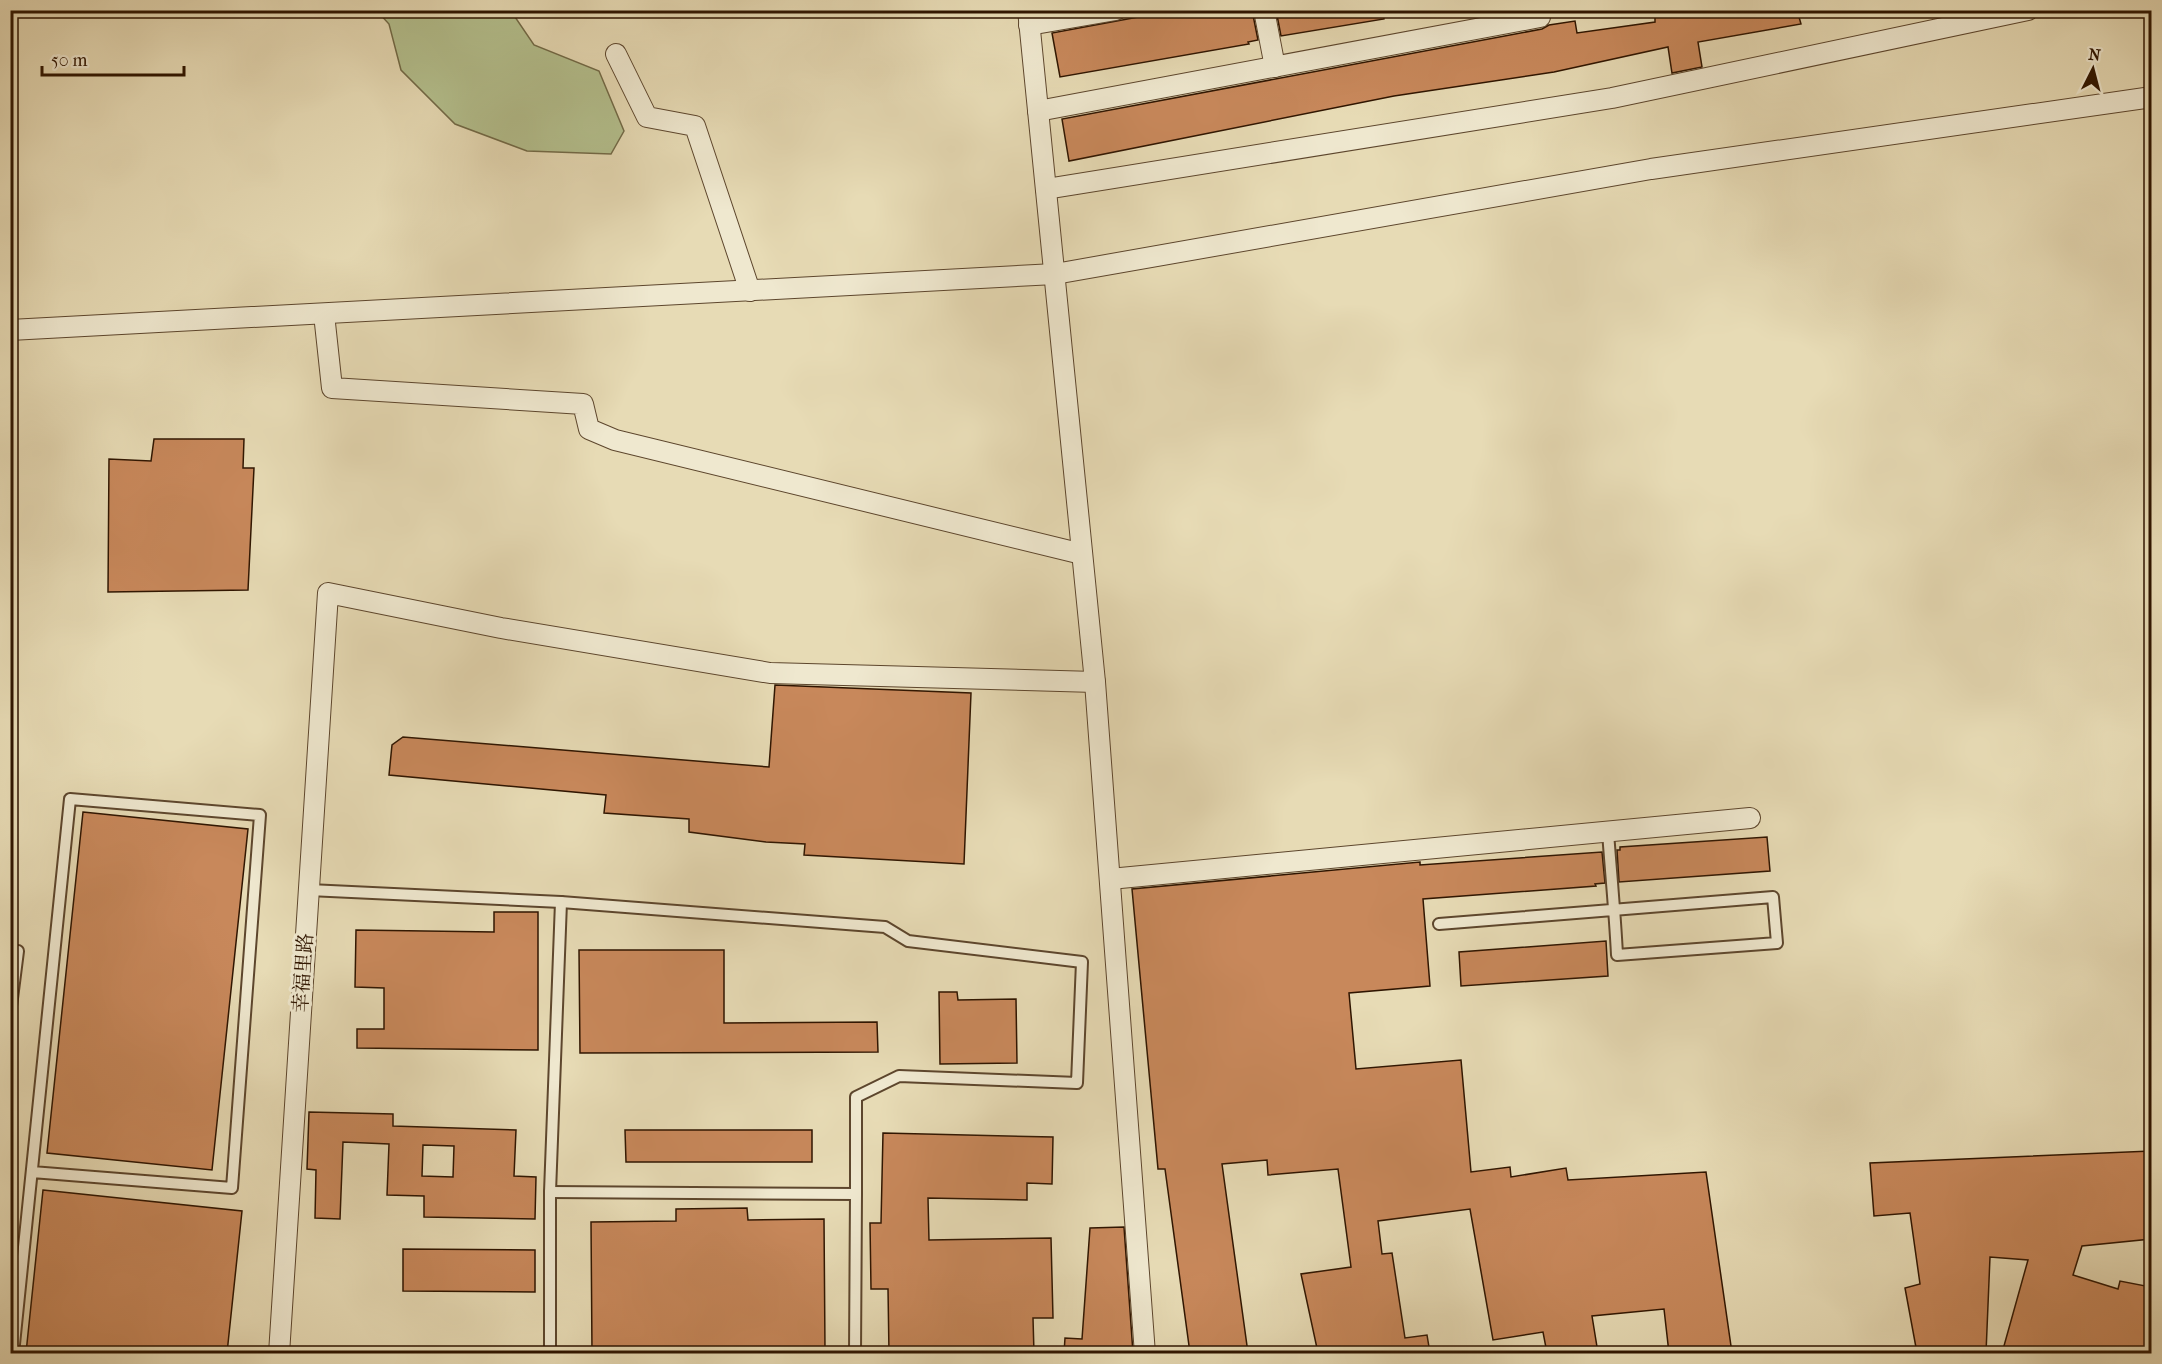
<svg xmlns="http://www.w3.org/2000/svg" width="2162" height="1364" viewBox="0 0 2162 1364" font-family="'IM FELL French Canon','Noto Serif SC',serif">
  <rect width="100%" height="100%" fill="#e7dbb5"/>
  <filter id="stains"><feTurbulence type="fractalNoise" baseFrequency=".00333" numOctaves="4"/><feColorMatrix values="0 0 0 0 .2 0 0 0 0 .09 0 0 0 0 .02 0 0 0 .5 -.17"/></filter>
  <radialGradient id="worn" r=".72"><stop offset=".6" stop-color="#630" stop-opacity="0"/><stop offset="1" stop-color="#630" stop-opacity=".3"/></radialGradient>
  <polygon fill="#b4c08e" stroke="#726a47" stroke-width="1.5" points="377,11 511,11 534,45 599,71 624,131 611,154 527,151 455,124 401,70 389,24"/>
  <g fill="#c8885b" stroke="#2f1500" stroke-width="1.5" fill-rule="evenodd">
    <polygon points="1176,10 1252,10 1258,40 1248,42 1249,44 1060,77 1052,33"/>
    <polygon points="1276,10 1383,10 1384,19 1281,36"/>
    <polygon points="1655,10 1797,10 1801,24 1698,42 1702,67 1672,73 1668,47 1554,72 1394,96 1069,161 1062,119 1542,29 1549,25 1575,21 1577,33 1655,22"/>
    <polygon points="154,439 244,439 243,468 254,468 248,590 108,592 109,459 151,461"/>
    <polygon points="775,685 971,693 964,864 804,855 805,844 766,842 689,832 689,819 604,813 606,795 389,775 392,745 403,737 769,767"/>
    <polygon points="83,812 248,829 212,1170 47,1153"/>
    <polygon points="1767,837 1770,871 1619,882 1617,850 1620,850 1620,847"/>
    <polygon points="1602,852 1605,883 1595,884 1596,886 1423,899 1430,986 1349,993 1356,1069 1461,1060 1471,1172 1510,1167 1511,1177 1566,1168 1568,1180 1706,1172 1732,1353 1669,1353 1664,1309 1592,1316 1598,1353 1547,1353 1543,1332 1493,1340 1470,1209 1378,1221 1382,1254 1392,1253 1405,1338 1427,1335 1430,1353 1318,1353 1301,1274 1351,1267 1338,1169 1268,1175 1267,1160 1222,1164 1248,1353 1190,1353 1165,1169 1158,1169 1132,889 1420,862 1420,865"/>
    <polygon points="494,912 538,912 538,1050 357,1048 357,1029 384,1029 384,988 355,987 356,930 494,932"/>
    <polygon points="1606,941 1608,976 1461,986 1459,952"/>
    <polygon points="579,950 724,950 724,1023 877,1022 878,1052 580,1053"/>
    <polygon points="939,992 957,992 958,1000 1016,999 1017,1063 940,1064"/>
    <path d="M309,1112L393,1114V1126L516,1130L514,1176L536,1177L535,1219L424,1217V1196L387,1195L389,1144L343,1142L340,1219L315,1218L316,1170L307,1169ZM423,1145L454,1146L453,1177L422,1176Z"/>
    <polygon points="625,1130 812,1130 812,1162 626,1162"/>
    <polygon points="883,1133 1053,1137 1052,1184 1027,1183 1027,1200 928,1198 929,1240 1051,1238 1053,1318 1033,1318 1034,1353 984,1353 984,1351 889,1353 888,1289 871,1289 870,1223 881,1223"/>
    <polygon points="2151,1151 2151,1239 2082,1246 2073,1275 2118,1289 2120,1281 2151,1287 2151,1353 2002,1353 2028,1260 1990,1257 1986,1353 1917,1353 1905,1288 1920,1284 1910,1213 1874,1216 1870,1163"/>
    <polygon points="43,1190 242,1211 227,1353 26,1353"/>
    <polygon points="747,1208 748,1220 824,1219 825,1350 592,1352 591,1222 676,1221 676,1209"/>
    <polygon points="1124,1227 1133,1353 1064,1353 1065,1338 1082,1339 1090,1228"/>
    <polygon points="403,1249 535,1250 535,1292 403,1291"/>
  </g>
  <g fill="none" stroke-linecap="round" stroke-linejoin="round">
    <defs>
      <g id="lane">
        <polyline points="309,890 561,902 885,927 908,941 1082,962 1077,1083 899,1076 856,1097 856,1194 550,1192"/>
        <path d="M1439,924L1773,897L1777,943L1617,955C1615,914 1611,873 1608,832"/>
        <polyline points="10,951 18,951 10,1014"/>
        <polyline points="13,1354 70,799 260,815 232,1188 32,1172"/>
        <polyline points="550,1354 550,1192 561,902"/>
        <polyline points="855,1354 856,1194"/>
      </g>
      <g id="street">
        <polyline points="1028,10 1095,682 1145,1354"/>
        <polyline points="1264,10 1275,67"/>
        <polyline points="1029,25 1116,10"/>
        <polyline points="616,54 647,117 695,126 750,291"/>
        <polyline points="1038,111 1540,17 1538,10"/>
        <polyline points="1046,189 1612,98 2028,10"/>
        <polyline points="324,314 332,388 583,404 589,429 615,440 1082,554"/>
        <polyline points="10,330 1055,274 1651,169 2152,97"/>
        <polyline points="1110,879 1750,818"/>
        <polyline points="279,1354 328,593 501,628 770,673 1095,682"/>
      </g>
    </defs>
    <use href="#lane" stroke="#5d462d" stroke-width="14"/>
    <use href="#street" stroke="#5d462d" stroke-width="22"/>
    <use href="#lane" stroke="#efe8cf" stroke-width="10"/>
    <use href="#street" stroke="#efe8cf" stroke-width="20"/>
  </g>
  <g text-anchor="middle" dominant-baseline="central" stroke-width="6" stroke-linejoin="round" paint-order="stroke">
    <g font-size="20" fill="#2f1500" stroke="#efe8cf">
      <text transform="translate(303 973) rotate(-86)">幸福里路</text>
    </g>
  </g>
  <rect width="2162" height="1364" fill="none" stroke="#e7dbb5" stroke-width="36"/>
  <rect x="12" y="12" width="2138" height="1340" fill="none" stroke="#2f1500" stroke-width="3"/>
  <rect x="18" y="18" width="2126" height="1328" fill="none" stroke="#2f1500" stroke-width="1.5"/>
  <g transform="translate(2093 69) rotate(6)" stroke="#efe8cf" stroke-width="4.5" paint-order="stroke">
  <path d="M0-4.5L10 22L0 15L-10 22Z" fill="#2f1500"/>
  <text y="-9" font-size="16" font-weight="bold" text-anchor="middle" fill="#2f1500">N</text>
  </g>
  <path d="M42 66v9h142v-9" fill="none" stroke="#2f1500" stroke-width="3"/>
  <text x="51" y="66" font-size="18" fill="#2f1500" stroke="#efe8cf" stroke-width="4.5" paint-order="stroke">50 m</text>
  <rect width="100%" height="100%" filter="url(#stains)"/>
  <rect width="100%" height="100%" fill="url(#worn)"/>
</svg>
